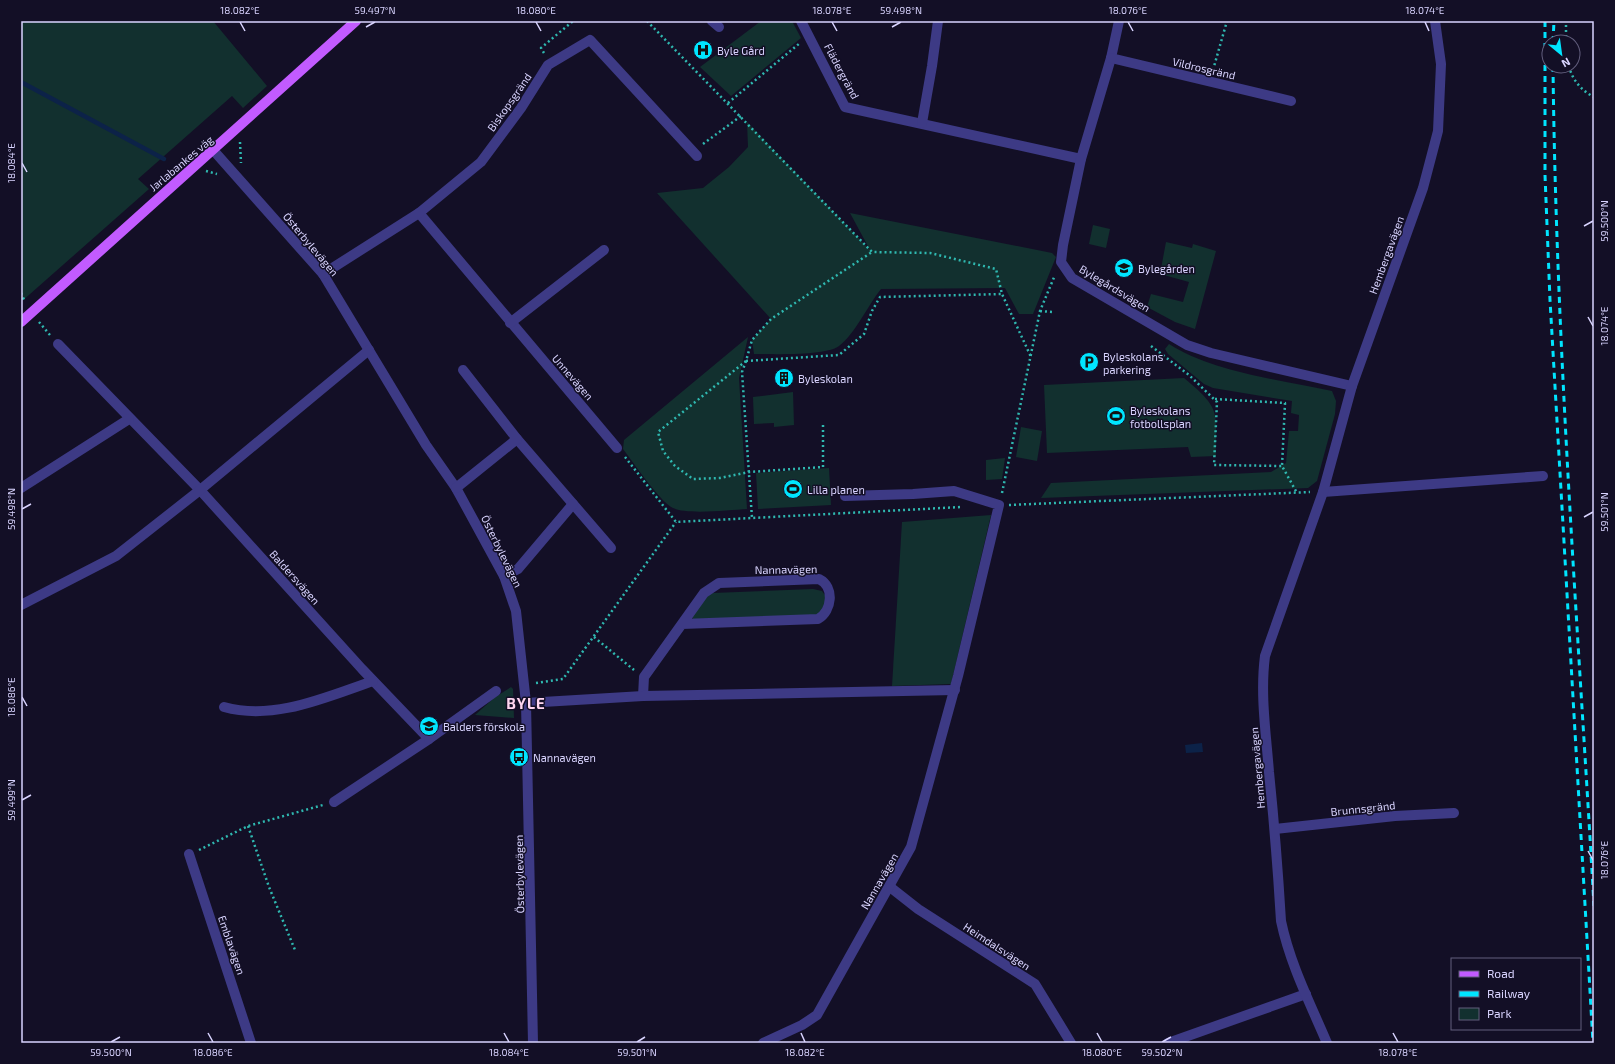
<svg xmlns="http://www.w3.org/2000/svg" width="1615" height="1064" viewBox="0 0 1615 1064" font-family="'Exo 2',sans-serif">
  <rect width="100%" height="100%" fill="#130f26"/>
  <g fill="#12302f">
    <polygon points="21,21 213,21 267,86 243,108 232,96 138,179 149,189 21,302"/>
    <polygon points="761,21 792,21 801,38 731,96 700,67"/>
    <path d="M747,122L870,250L850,213L1052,253L1056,257L1033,314H1019L1005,288L881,289C868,305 855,334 839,346C826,356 772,354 754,354L752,340L771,319L657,193L703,188L729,167L748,147Z"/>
    <polygon points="1093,225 1110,229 1106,248 1089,244"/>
    <polygon points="1166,242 1192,248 1193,244 1216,251 1195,329 1175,322 1147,307 1151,294 1183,302 1189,282 1160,274"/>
    <path d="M748,337L739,378L747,509C730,510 687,515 673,508C660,502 633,462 623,449L624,440Z"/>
    <path d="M1169,344C1212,372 1281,380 1332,391L1336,401L1335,414L1317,481L1308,488L1041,498L1051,483L1271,472L1286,463L1289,431H1298L1299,415L1291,413L1292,401L1213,388L1204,384L1168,354L1165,349Z"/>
    <path d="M1184,378C1221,409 1216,410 1216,456L1191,457L1188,447L1047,453L1044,385Z"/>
    <polygon points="793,392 794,425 774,427 774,423 754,424 753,397"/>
    <polygon points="1021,427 1042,431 1037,461 1016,457"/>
    <polygon points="1005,458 1002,479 986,480 986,460"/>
    <polygon points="829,468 831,505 758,509 756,473"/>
    <polygon points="991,515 951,684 892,686 902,522"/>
    <polygon points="813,589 822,591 827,598 824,616 694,621 690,613 707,595 713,593"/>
    <polygon points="511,687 513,689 514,718 475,715 494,698"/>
  </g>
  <polygon fill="#0c2248" points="1202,743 1203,752 1186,753 1185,745"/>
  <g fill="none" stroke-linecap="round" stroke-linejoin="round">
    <polyline stroke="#0c2248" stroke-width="4.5" points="21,82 164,159"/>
    <g stroke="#2fb8b0" stroke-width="2.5" stroke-dasharray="2 3" stroke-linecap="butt">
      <polyline points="647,21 872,252 930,253 996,269 1002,294 1031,357"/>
      <polyline points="1566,42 1566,21"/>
      <polyline points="544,53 541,48 573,21"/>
      <path d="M1569,66C1572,80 1582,91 1594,97"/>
      <polyline points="1213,70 1227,21"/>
      <polyline points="728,103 800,43"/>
      <polyline points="240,142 241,163"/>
      <polyline points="703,144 741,116"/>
      <polyline points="206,171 217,174"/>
      <polyline points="21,293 25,302"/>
      <polyline points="1040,311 1053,312"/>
      <polyline points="39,322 50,335"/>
      <polyline points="1151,346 1189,375 1217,402 1214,465 1282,466"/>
      <polyline points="746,361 839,355 864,334 872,311 880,297 1002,294"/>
      <polyline points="746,361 742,372 752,518"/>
      <polyline points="1215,399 1285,403 1282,466 1297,493"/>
      <polyline points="823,425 823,467 749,472 720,478 693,479 675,466 663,451 658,432 746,361 752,340 771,319 872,252"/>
      <polyline points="625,457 676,522 961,507"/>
      <polyline points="1002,493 1040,311 1055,275"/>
      <polyline points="1009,505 1310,492"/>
      <polyline points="594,637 634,670"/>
      <polyline points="536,683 563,679 676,522"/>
      <polyline points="248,826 269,887 295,950"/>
      <polyline points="199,850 248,826 323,805"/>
    </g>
    <g stroke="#3d3a85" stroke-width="10">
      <polyline points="712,21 719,27"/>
      <polyline points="801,21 845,107 1081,159"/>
      <polyline points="1119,21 1111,58 1081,159 1063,245 1061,262 1072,278 1187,345 1211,353 1352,386"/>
      <polyline points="1111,58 1291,101"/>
      <polyline points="922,123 932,66 938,21"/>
      <polyline points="214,151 323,274 426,445 456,488 504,576 516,611 526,703 533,1043"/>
      <polyline points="419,213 617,448"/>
      <polyline points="323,274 419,213 481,162 521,108 548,65 590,40 697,156"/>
      <polyline points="510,323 604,250"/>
      <polyline points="58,344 200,490 362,669 429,739 334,802"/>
      <polyline points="517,439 611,548"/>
      <polyline points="21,488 129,419"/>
      <polyline points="456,488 517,439 463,370"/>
      <polyline points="1323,492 1543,476"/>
      <polyline points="504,576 518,569 573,504"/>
      <polyline points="21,605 116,556 200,490 369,350"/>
      <path d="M643,696L644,677L704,593L719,583L819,579C835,587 832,611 818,619L682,624"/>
      <polyline points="526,703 643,696 955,690"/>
      <path d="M224,707C274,721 326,697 373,681"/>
      <polyline points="429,739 496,691"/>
      <polyline points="1275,829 1395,816 1454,813"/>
      <polyline points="189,854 251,1043"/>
      <polyline points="890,887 918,909 1035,984 1071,1043"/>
      <polyline points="763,1043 802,1025 817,1015 911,847 958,676 999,505 954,491 913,494 845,496"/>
      <polyline points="1168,1043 1306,994"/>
      <path d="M1327,1043C1310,1003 1290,964 1281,921C1278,871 1274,821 1269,772C1266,733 1260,694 1265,656L1323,492L1352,386L1423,188L1438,131L1441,64L1435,21"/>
    </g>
    <path stroke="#c25bff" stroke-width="10" d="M21,322C132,221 245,122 356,21"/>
    <g stroke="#00e5ff" stroke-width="3" stroke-dasharray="6 5" stroke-linecap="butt">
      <polyline points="1545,21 1545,175 1550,300 1593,1043"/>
      <polyline points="1553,42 1554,21"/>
      <path d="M1553,66C1556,346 1578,626 1594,906"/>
    </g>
  </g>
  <path fill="none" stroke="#d9d4ff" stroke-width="1.5" d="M240,22L245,31M536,22L541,31M832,22L837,31M1128,22L1133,31M1425,22L1429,31M366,27L375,22M892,27L901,22M22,163L27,172M1584,226L1593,221M1588,317L1593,326M22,509L31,504M1584,517L1593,512M22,697L27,706M22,800L31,795M1588,851L1593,860M208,1033L213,1042M504,1033L509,1042M801,1033L805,1042M1097,1033L1102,1042M1393,1033L1398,1042M111,1042L120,1037M637,1042L645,1037M1162,1042L1171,1037"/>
  <defs>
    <symbol id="hospital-disc" viewBox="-11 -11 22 22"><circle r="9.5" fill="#00e5ff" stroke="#130f26"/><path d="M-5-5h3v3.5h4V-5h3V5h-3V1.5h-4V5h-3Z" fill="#111"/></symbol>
    <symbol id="school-disc" viewBox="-11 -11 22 22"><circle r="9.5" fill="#00e5ff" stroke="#130f26"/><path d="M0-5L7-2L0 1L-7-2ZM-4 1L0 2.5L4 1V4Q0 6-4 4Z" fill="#111"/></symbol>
    <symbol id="parking-disc" viewBox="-11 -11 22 22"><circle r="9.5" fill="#00e5ff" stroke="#130f26"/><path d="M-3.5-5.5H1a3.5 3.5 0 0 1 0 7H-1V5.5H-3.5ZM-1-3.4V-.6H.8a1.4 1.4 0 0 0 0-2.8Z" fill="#111"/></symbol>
    <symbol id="building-disc" viewBox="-11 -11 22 22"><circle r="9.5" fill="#00e5ff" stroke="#130f26"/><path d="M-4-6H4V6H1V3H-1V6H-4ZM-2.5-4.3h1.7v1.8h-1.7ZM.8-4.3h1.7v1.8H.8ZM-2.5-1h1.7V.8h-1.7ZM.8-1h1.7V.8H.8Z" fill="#111"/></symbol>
    <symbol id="stadium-disc" viewBox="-11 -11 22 22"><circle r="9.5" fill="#00e5ff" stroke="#130f26"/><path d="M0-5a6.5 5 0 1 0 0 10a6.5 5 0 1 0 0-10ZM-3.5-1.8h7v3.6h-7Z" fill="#111"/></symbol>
    <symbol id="bus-disc" viewBox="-11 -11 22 22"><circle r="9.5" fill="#00e5ff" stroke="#130f26"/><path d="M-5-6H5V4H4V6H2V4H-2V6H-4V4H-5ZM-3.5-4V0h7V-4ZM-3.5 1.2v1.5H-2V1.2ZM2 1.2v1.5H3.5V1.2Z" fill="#111"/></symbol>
  </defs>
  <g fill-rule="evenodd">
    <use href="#hospital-disc" x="692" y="39" width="22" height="22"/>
    <use href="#school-disc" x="1113" y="257" width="22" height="22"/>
    <use href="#parking-disc" x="1078" y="351" width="22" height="22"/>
    <use href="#building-disc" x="773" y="367" width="22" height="22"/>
    <use href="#stadium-disc" x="1105" y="405" width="22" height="22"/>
    <use href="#stadium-disc" x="782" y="478" width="22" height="22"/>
    <use href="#school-disc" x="418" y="715" width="22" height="22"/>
    <use href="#bus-disc" x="508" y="746" width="22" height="22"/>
  </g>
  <g text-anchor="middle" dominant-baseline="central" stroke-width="3" stroke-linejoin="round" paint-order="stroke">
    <g font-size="11" fill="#d9d4ff" stroke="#130f26" text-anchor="start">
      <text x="717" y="50">Byle Gård</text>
      <text x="1138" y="268">Bylegården</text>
      <text x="1103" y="356">Byleskolans<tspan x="1103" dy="13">parkering</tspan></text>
      <text x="798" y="378">Byleskolan</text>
      <text x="1130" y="410">Byleskolans<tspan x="1130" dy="13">fotbollsplan</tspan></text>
      <text x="807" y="489">Lilla planen</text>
      <text x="443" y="726">Balders förskola</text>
      <text x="533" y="757">Nannavägen</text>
    </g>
    <g font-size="11" fill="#d9d4ff" stroke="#130f26">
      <text transform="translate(1204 68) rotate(13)">Vildrosgränd</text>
      <text transform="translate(842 71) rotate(62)">Flädergränd</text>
      <text transform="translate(509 102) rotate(-55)">Biskopsgränd</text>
      <text transform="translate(181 163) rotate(-40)">Jarlabankes väg</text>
      <text transform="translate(311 244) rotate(50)">Österbylevägen</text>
      <text transform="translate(1386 255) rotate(-70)">Hembergavägen</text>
      <text transform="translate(1115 288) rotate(31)">Bylegårdsvägen</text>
      <text transform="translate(573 377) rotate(49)">Unnevägen</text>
      <text transform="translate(502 551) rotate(64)">Österbylevägen</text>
      <text transform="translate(786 569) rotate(-1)">Nannavägen</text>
      <text transform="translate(295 577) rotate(48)">Baldersvägen</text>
      <text transform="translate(1257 768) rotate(-95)">Hembergavägen</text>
      <text transform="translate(1363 808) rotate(-6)">Brunnsgränd</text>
      <text transform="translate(519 874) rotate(-91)">Österbylevägen</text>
      <text transform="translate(879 881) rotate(-60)">Nannavägen</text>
      <text transform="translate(232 945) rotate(71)">Emblavägen</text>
      <text transform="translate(997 946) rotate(33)">Heimdalsvägen</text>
    </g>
    <g font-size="15" font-weight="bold" letter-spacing="1" fill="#ffd6f0" stroke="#130f26">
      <text x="526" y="703">BYLE</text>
    </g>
  </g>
  <rect width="1615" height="1064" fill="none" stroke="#130f26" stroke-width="44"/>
  <rect x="1451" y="958" width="130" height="72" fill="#130f26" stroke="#625e7d"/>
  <rect x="1459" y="971" width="20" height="6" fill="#c25bff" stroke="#625e7d"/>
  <text x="1487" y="978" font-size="12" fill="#d9d4ff">Road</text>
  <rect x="1459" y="991" width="20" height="6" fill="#00e5ff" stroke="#625e7d"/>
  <text x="1487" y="998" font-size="12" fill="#d9d4ff">Railway</text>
  <rect x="1459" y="1008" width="20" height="12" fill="#12302f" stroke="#625e7d"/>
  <text x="1487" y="1018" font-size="12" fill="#d9d4ff">Park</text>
  <g transform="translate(1561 54) rotate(151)"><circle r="19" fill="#130f26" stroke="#625e7d"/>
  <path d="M0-3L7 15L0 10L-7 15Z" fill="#00e5ff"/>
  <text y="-6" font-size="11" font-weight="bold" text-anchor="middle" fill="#d9d4ff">N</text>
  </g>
  <rect x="22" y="22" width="1571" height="1020" fill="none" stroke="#d9d4ff" stroke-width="1.5"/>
  <g font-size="10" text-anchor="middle" fill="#d9d4ff">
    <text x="240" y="14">18.082°E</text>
    <text x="375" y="14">59.497°N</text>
    <text x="536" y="14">18.080°E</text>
    <text x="832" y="14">18.078°E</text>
    <text x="901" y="14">59.498°N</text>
    <text x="1128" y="14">18.076°E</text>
    <text x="1425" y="14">18.074°E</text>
    <text transform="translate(11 163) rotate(-90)" y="4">18.084°E</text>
    <text transform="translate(1604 221) rotate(-90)" y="4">59.500°N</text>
    <text transform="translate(1604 326) rotate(-90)" y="4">18.074°E</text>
    <text transform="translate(11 509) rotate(-90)" y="4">59.498°N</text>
    <text transform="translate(1604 512) rotate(-90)" y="4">59.501°N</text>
    <text transform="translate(11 697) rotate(-90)" y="4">18.086°E</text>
    <text transform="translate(11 800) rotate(-90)" y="4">59.499°N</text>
    <text transform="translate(1604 860) rotate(-90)" y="4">18.076°E</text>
    <text x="111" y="1056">59.500°N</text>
    <text x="213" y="1056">18.086°E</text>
    <text x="509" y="1056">18.084°E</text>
    <text x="637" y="1056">59.501°N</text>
    <text x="805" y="1056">18.082°E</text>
    <text x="1102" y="1056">18.080°E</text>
    <text x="1162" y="1056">59.502°N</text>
    <text x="1398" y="1056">18.078°E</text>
  </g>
</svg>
